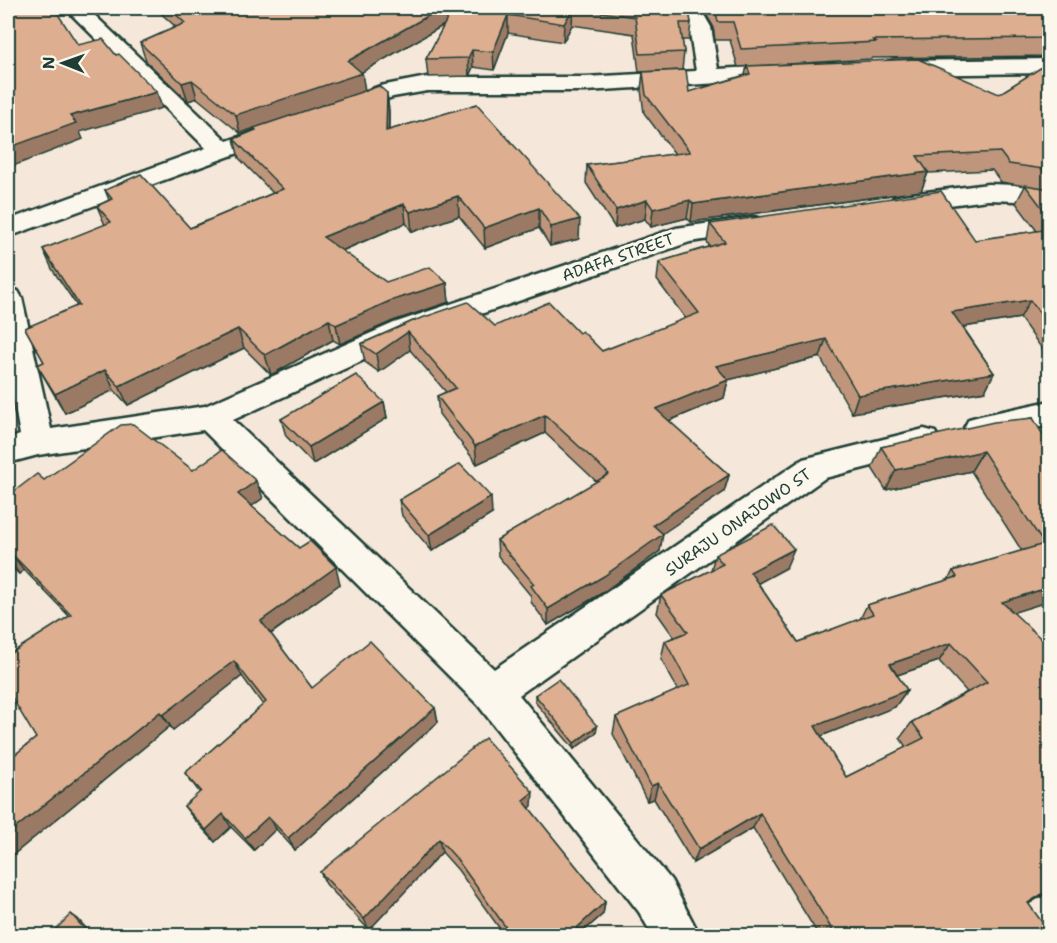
<svg xmlns="http://www.w3.org/2000/svg" width="1057" height="943" viewBox="0 0 1057 943" font-family="'Shantell Sans',sans-serif">
  <rect width="100%" height="100%" fill="#f5e8da"/>
  <filter id="ink" filterUnits="userSpaceOnUse"><feTurbulence type="fractalNoise" baseFrequency=".0167" numOctaves="2"/><feDisplacementMap in="SourceGraphic" scale="12" xChannelSelector="R" yChannelSelector="G"/><feConvolveMatrix kernelMatrix="1 2 1 2 8 2 1 2 1" color-interpolation-filters="sRGB"/></filter>
  <g filter="url(#ink)">
    <g fill="none" stroke-linecap="round" stroke-linejoin="round">
      <defs>
        <g id="minor">
          <polygon points="65,8 87,8 227,141 279,123 288,125 291,130 288,135 8,237 8,220 206,148"/>
          <polygon points="679,8 700,8 711,27 718,69 790,65 798,67 801,72 798,77 790,79 585,91 427,91 393,97 344,114 336,112 332,107 336,102 380,86 427,77 585,77 696,71 689,27"/>
          <polygon points="1050,59 1050,73 892,75 884,73 881,68 884,63 892,61"/>
          <polygon points="988,184 1016,185 1050,191 1050,207 1016,201 988,200 903,211 894,209 890,203 894,197 903,195"/>
          <polygon points="754,217 763,219 767,225 763,231 690,242 414,337 233,420 494,669 803,459 924,429 935,432 940,441 935,450 825,478 519,695 671,880 700,936 653,936 639,912 478,705 203,430 38,455 8,463 8,439 20,435 8,369 8,288 18,291 22,298 51,429 205,406 394,323 676,228"/>
          <polygon points="1050,401 1050,425 980,440 969,437 964,428 969,419 980,416"/>
        </g>
      </defs>
      <use href="#minor" stroke="#1f3d34" stroke-width="5"/>
      <use href="#minor" fill="#fbf7ec" fill-rule="evenodd"/>
    </g>
    <g fill="#bf967c" stroke="#1f3d34" stroke-width="1.5" fill-rule="evenodd">
      <polygon points="155,8 688,8 691,23 689,40 682,40 684,52 682,70 639,72 634,34 572,25 563,42 508,33 494,70 473,67 469,76 428,77 426,59 444,25 361,72 365,91 387,93 389,112 389,130 477,104 579,239 550,246 539,228 485,248 459,216 412,232 406,223 342,251 386,282 447,283 449,302 393,321 340,344 333,340 271,375 244,348 128,405 114,390 65,413 37,365 44,362 25,328 77,306 52,269 43,249 105,225 97,206 109,200 105,190 190,228 273,193 239,158 234,139 254,130 254,128 304,111 240,133 197,98 188,101 146,61 140,43 176,27"/>
      <polygon points="702,8 1050,8 1050,56 872,58 871,59 738,67 730,40 715,40 713,26"/>
      <polygon points="1050,62 1050,360 1020,318 963,327 994,373 985,391 852,413 820,357 728,380 724,398 669,421 729,475 724,492 662,533 660,551 602,593 548,625 531,602 531,596 498,556 497,540 597,482 545,433 477,464 439,414 437,396 446,392 410,350 379,372 365,362 361,344 413,321 495,326 579,333 602,351 686,319 657,280 659,262 710,247 707,242 710,224 975,240 1037,231 1016,203 1025,186 1001,182 992,170 928,173 921,191 691,222 687,218 651,227 645,219 615,228 586,183 587,165 675,154 644,113 641,90 643,72 689,92 745,75 747,66 999,94"/>
      <polygon points="384,402 387,418 313,464 286,436 281,419"/>
      <path d="M1033,418L1050,601L1014,612L1028,904L1044,925L1027,936H819L753,828L693,863L654,799L647,801L613,734L616,717L678,690L661,659L665,641L674,637L657,613L661,595L711,570L715,555L786,568L758,583L798,642L860,619L867,605L948,580L953,571L1022,551L971,471L886,490L872,468L881,447ZM939,661L967,692L912,722L900,738L906,747L846,777L821,736L895,707L907,690L897,675Z"/>
      <polygon points="193,470 263,498 251,506 340,584 271,634 312,688 435,708 438,722 295,850 276,829 254,850 231,827 215,842 194,819 184,806 200,793 185,773 263,705 242,676 173,730 170,726 8,859 8,760 36,738 69,616 24,570 19,574 8,564 8,496 44,480"/>
      <polygon points="399,500 492,514 432,551 402,516"/>
      <polygon points="535,695 597,726 596,733 574,749 535,702"/>
      <polygon points="532,806 529,808 605,902 603,914 578,936 505,936 458,870 442,852 369,930 326,884 320,872"/>
    </g>
    <g fill="#9b7a65" stroke="#1f3d34" stroke-width="1.5">
      <polygon points="442,8 458,8 458,17 357,75 362,73 365,91 240,133 236,115 348,61"/>
      <polygon points="573,8 572,25 563,42 564,24"/>
      <polygon points="508,15 508,33 494,70 493,52"/>
      <polygon points="472,50 473,67 469,76 468,58"/>
      <polygon points="192,80 197,98 188,101 182,83"/>
      <polygon points="157,92 162,108 80,132 83,139 8,168 8,148 70,116"/>
      <polygon points="387,93 389,112 388,151 386,131"/>
      <polygon points="928,172 921,191 691,222 693,204"/>
      <polygon points="458,196 459,216 412,232 410,212"/>
      <polygon points="647,200 645,219 615,228 616,210"/>
      <polygon points="690,200 687,218 651,227 653,209"/>
      <polygon points="404,204 406,223 327,257 323,237"/>
      <polygon points="539,208 539,228 485,248 484,228"/>
      <polygon points="580,219 579,239 550,246 551,227"/>
      <polygon points="447,283 449,302 393,321 340,344 336,325 390,301"/>
      <polygon points="1030,300 1020,318 944,330 952,312"/>
      <polygon points="329,320 333,340 271,375 265,355"/>
      <polygon points="238,329 244,348 128,405 119,386"/>
      <polygon points="408,332 410,350 379,372 376,354"/>
      <polygon points="826,339 820,357 712,384 716,366"/>
      <polygon points="105,370 114,390 65,413 55,394"/>
      <polygon points="994,373 985,391 852,413 858,395"/>
      <polygon points="728,380 724,398 654,427 656,409"/>
      <polygon points="384,402 387,418 313,464 309,447"/>
      <polygon points="545,415 545,433 477,464 475,446"/>
      <polygon points="983,451 971,471 886,490 896,470"/>
      <polygon points="729,475 724,492 650,542 653,525"/>
      <polygon points="256,481 263,498 244,512 238,494"/>
      <polygon points="491,497 492,514 432,551 429,535"/>
      <polygon points="663,534 660,551 602,593 548,625 548,609"/>
      <polygon points="794,549 786,568 744,591 750,572"/>
      <polygon points="11,553 24,570 19,574 8,558 8,556"/>
      <polygon points="336,567 340,584 267,636 261,621"/>
      <polygon points="1050,587 1050,601 989,620 1002,602"/>
      <polygon points="951,643 939,661 879,681 890,664"/>
      <polygon points="234,661 242,676 173,730 163,715"/>
      <polygon points="907,690 895,707 806,742 815,726"/>
      <polygon points="435,708 438,722 295,850 288,838"/>
      <polygon points="160,712 170,726 8,859 8,834"/>
      <polygon points="597,726 596,733 574,749 574,743"/>
      <polygon points="658,783 654,799 647,801 651,786"/>
      <polygon points="533,792 532,806 523,814 523,800"/>
      <polygon points="760,813 753,828 693,863 699,849"/>
      <polygon points="223,814 231,827 215,842 206,830"/>
      <polygon points="268,817 276,829 254,850 245,838"/>
      <polygon points="439,839 442,852 369,930 364,919"/>
      <polygon points="1050,889 1050,891 1010,915 1028,903"/>
      <polygon points="605,902 603,914 578,936 568,936"/>
      <polygon points="71,914 78,919 93,936 86,936"/>
    </g>
    <g fill="#deae90" stroke="#1f3d34" stroke-width="1.5" fill-rule="evenodd">
      <polygon points="8,8 54,8 78,45 103,39 116,55 119,54 157,92 70,116 76,123 8,148"/>
      <polygon points="169,8 442,8 348,61 362,73 236,115 192,80 182,83 140,43 185,23"/>
      <polygon points="453,8 573,8 564,24 508,15 493,52 472,50 468,58 426,59"/>
      <polygon points="573,8 688,8 689,10 691,23 680,23 684,52 640,54 635,17"/>
      <polygon points="715,8 1050,8 1050,38 873,40 876,42 741,49 733,22 718,22"/>
      <polygon points="918,59 999,94 1050,62 1050,170 1009,164 1000,152 917,156 928,172 693,204 690,200 653,209 647,200 616,210 587,165 690,152 646,95 643,72 686,70 689,92 750,74 747,66"/>
      <polygon points="379,86 387,93 386,131 477,104 580,219 551,227 539,208 484,228 458,196 410,212 404,204 323,237 386,282 430,267 447,283 390,301 336,325 329,320 265,355 238,329 119,386 105,370 55,394 37,365 44,362 25,328 79,305 43,249 111,222 97,206 112,199 105,190 141,174 190,228 283,189 234,139 256,130 254,128"/>
      <polygon points="1025,185 1050,189 1050,218"/>
      <polygon points="941,191 975,240 1050,229 1050,327 1030,300 952,312 994,373 858,395 826,339 716,366 728,380 656,409 729,475 653,525 663,534 604,576 548,609 531,586 534,584 497,540 609,474 545,415 475,446 437,396 456,388 408,332 376,354 361,344 413,321 468,302 495,326 549,302 579,333 582,331 602,351 699,313 659,262 725,242 710,224"/>
      <polygon points="356,375 384,402 309,447 281,419"/>
      <path d="M1033,418L1043,435L1050,434V587L1002,602L1050,647V889L1028,903L1044,925L1026,936H962L957,927L943,936H836L760,813L699,849L658,783L651,786L616,717L689,685L665,641L688,632L661,595L723,564L715,555L773,525L794,549L750,572L798,642L873,614L867,605L957,577L953,571L1044,544L983,451L896,470L881,447L994,422ZM951,643L987,682L912,722L924,738L846,777L815,726L907,690L890,664Z"/>
      <polygon points="133,424 193,470 222,450 256,481 238,494 299,548 310,541 336,567 261,621 312,688 370,641 435,708 288,838 268,817 245,838 223,814 206,830 184,806 201,791 185,773 266,702 234,661 163,715 160,712 8,834 8,760 36,738 8,691 8,655 71,615 11,553 8,556 8,496 37,474 44,480 121,425"/>
      <polygon points="460,464 491,497 429,535 399,500"/>
      <polygon points="558,679 597,726 574,743 535,695"/>
      <polygon points="485,738 533,792 523,800 605,902 568,936 512,936 456,858 439,839 364,919 320,872"/>
      <polygon points="71,914 88,933 86,936 49,936"/>
    </g>
  </g>
  <g text-anchor="middle" dominant-baseline="central" stroke-width="6" stroke-linejoin="round" paint-order="stroke">
    <g font-size="16" fill="#1f3d34" stroke="#fbf7ec">
      <text transform="translate(618 257) rotate(-19)">ADAFA STREET</text>
      <text transform="translate(738 522) rotate(-35)">SURAJU ONAJOWO ST</text>
    </g>
  </g>
  <rect width="1057" height="943" fill="none" stroke="#fbf7ec" stroke-width="30"/>
  <rect x="15" y="15" width="1027" height="913" fill="none" stroke="#1f3d34" stroke-width="2" filter="url(#ink)"/>
  <g transform="translate(63 63) rotate(271)" stroke="#fbf7ec" stroke-width="4.5" paint-order="stroke">
  <path d="M0-4.5L10 22L0 15L-10 22Z" fill="#1f3d34"/>
  <text y="-9" font-size="16" font-weight="bold" text-anchor="middle" fill="#1f3d34">N</text>
  </g>
</svg>
